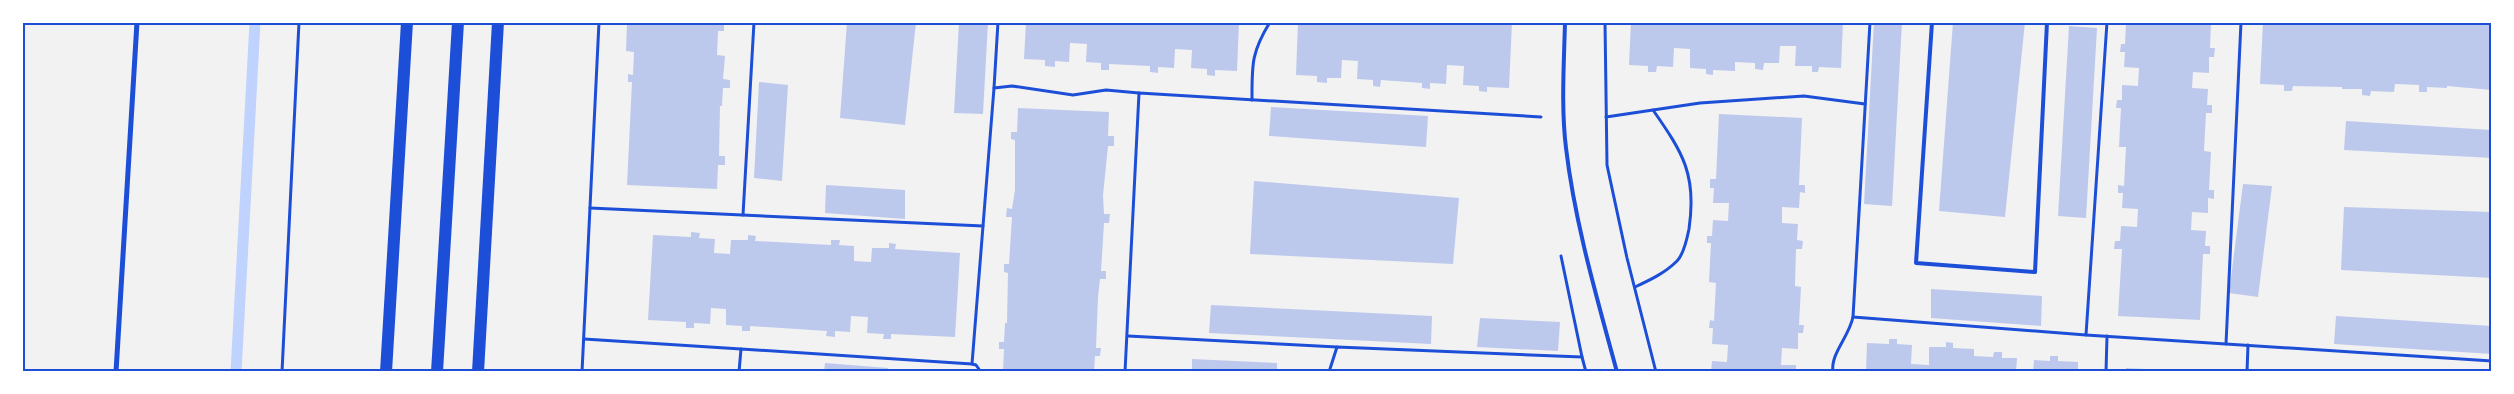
<svg xmlns="http://www.w3.org/2000/svg" width="2514" height="394" viewBox="0 0 2514 394" font-family="'Work Sans',sans-serif">
  <rect width="100%" height="100%" fill="#f2f2f2"/>
  <g fill="none" stroke-linecap="round" stroke-linejoin="round">
    <polyline stroke="#bfd3fe" stroke-width="11" points="236,372 255,22"/>
  </g>
  <g fill="#bdc9ec">
    <polygon points="627,22 724,24 724,31 718,31 717,55 725,56 723,79 730,80 730,88 723,88 722,106 720,106 719,156 725,156 725,165 718,165 717,189 627,185 632,82 628,82 628,74 633,75 634,52 626,51"/>
    <polygon points="847,22 916,22 905,125 840,118"/>
    <polygon points="959,22 988,22 983,114 954,113"/>
    <polygon points="1026,22 1239,22 1237,71 1215,70 1215,76 1207,75 1207,69 1191,68 1192,50 1175,49 1174,68 1158,67 1158,73 1150,72 1150,66 1109,64 1109,70 1101,70 1101,63 1086,62 1087,44 1070,43 1069,62 1055,61 1055,67 1045,66 1045,60 1024,59"/>
    <polygon points="1298,22 1512,22 1509,88 1487,87 1487,92 1479,91 1479,86 1463,85 1464,66 1447,65 1446,84 1430,83 1430,89 1422,88 1422,83 1381,80 1380,87 1373,86 1373,80 1357,79 1358,61 1342,60 1341,78 1327,78 1327,83 1317,82 1317,76 1296,75"/>
    <polygon points="1631,22 1843,22 1841,68 1819,67 1818,72 1812,72 1812,66 1795,66 1796,46 1780,46 1779,63 1764,63 1763,70 1755,69 1755,63 1735,62 1735,71 1713,70 1713,75 1706,74 1706,69 1690,68 1690,49 1674,48 1673,67 1657,66 1656,72 1648,72 1648,66 1629,65"/>
    <polygon points="1874,22 1902,22 1892,206 1864,204"/>
    <polygon points="1953,22 2025,22 2005,217 1939,211"/>
    <polygon points="2126,22 2211,22 2210,48 2215,48 2214,57 2209,57 2209,73 2193,72 2192,88 2208,89 2207,105 2212,105 2212,113 2206,113 2204,151 2211,152 2209,190 2214,190 2214,199 2208,198 2208,213 2192,212 2191,230 2206,231 2205,246 2210,246 2210,254 2203,254 2200,320 2118,316 2122,249 2114,249 2115,241 2120,241 2121,226 2137,227 2138,209 2122,208 2123,193 2118,193 2118,185 2124,186 2126,147 2119,147 2121,108 2116,108 2117,100 2122,100 2122,85 2138,86 2139,68 2124,67 2125,52 2120,52 2121,44 2125,44"/>
    <polygon points="2263,22 2492,22 2492,90 2447,86 2447,88 2427,87 2427,92 2419,92 2419,85 2395,84 2394,92 2371,91 2370,96 2362,95 2362,89 2342,89 2342,87 2293,86 2292,91 2284,91 2284,85 2260,84"/>
    <polygon points="2069,26 2097,28 2086,218 2058,216"/>
    <polygon points="759,82 788,85 782,181 754,178"/>
    <polygon points="1271,107 1428,116 1426,147 1269,136"/>
    <polygon points="1018,108 1109,112 1108,136 1114,136 1114,146 1108,146 1103,195 1104,214 1110,214 1109,223 1104,223 1101,271 1106,271 1106,279 1100,279 1098,297 1096,348 1101,348 1100,356 1095,356 1094,372 1003,372 1004,349 999,349 999,342 1004,342 1005,323 1007,323 1008,273 1004,272 1004,264 1009,264 1012,217 1006,217 1007,208 1012,209 1015,190 1015,140 1011,139 1011,132 1017,132"/>
    <polygon points="1719,114 1802,118 1799,185 1805,185 1805,193 1800,192 1799,208 1782,207 1782,223 1798,224 1797,240 1803,241 1802,249 1796,249 1795,286 1801,287 1799,325 1804,325 1803,333 1798,333 1798,349 1782,348 1781,365 1796,365 1796,372 1711,372 1712,361 1727,362 1728,345 1712,344 1713,328 1709,328 1710,320 1714,321 1716,283 1709,282 1711,243 1707,243 1707,236 1712,236 1713,220 1728,221 1729,203 1713,203 1714,188 1710,188 1710,179 1716,179"/>
    <polygon points="2346,121 2492,130 2492,158 2344,150"/>
    <polygon points="1254,181 1459,198 1453,264 1250,254"/>
    <polygon points="2243,184 2272,186 2258,297 2229,293"/>
    <polygon points="826,185 905,190 905,219 825,213"/>
    <polygon points="2344,207 2492,212 2492,278 2341,270"/>
    <polygon points="691,232 700,233 699,238 715,239 714,253 730,254 731,240 748,240 748,235 756,236 755,241 831,245 831,240 840,240 839,245 854,246 854,261 871,262 872,248 889,248 889,243 896,244 895,249 960,253 955,337 891,334 891,339 883,339 884,334 867,333 868,317 851,316 850,332 835,331 835,337 826,336 827,331 750,326 750,331 742,331 742,326 726,325 726,309 711,308 710,324 694,323 694,328 686,328 686,322 648,320 653,235 691,237"/>
    <polygon points="1931,289 2042,296 2041,326 1931,318"/>
    <polygon points="1211,305 1432,316 1431,344 1209,333"/>
    <polygon points="2336,316 2492,326 2492,354 2334,344"/>
    <polygon points="1480,318 1560,322 1558,351 1477,347"/>
    <polygon points="1889,339 1897,339 1897,344 1912,345 1911,364 1929,365 1929,347 1946,347 1946,342 1953,343 1953,348 1974,349 1974,356 1993,357 1994,352 2002,352 2002,358 2017,358 2016,372 1866,372 1867,343 1889,344"/>
    <polygon points="2050,356 2058,356 2058,361 2078,362 2078,372 2033,372 2034,360 2050,361"/>
    <polygon points="1192,359 1277,363 1277,372 1192,372"/>
    <polygon points="825,363 888,368 888,372 824,372"/>
    <polygon points="2126,368 2166,370 2166,372 2126,372"/>
  </g>
  <g fill="none" stroke-linecap="round" stroke-linejoin="round">
    <g stroke="#1d4ed8" stroke-width="3">
      <polyline points="998,22 994,88 1012,86 1073,95 1106,90 1139,93"/>
      <polyline points="1605,22 1607,165 1627,258 1656,372"/>
      <polyline points="1870,22 1853,317 2086,335 2107,22"/>
      <path d="M1252,100C1252,65 1251,53 1270,22"/>
      <polyline points="1606,117 1700,103 1804,96 1865,104"/>
      <polyline points="590,208 983,226"/>
      <polyline points="743,215 754,22"/>
      <polyline points="1561,256 1582,357"/>
      <path d="M1635,287C1650,280 1665,273 1677,261C1684,254 1687,239 1689,229C1697,175 1683,153 1653,110"/>
      <polyline points="2086,335 2492,361"/>
      <polyline points="1128,336 1337,347"/>
      <polyline points="584,339 741,349"/>
      <polyline points="2226,344 2241,22"/>
      <polyline points="972,364 994,88"/>
      <polyline points="282,372 299,22"/>
      <polyline points="582,372 599,22"/>
      <polyline points="739,372 741,349 972,364 976,365 981,372"/>
      <polyline points="1125,372 1139,93 1541,117"/>
      <polyline points="1329,372 1337,347 1582,357 1586,372"/>
      <path d="M1833,372C1830,354 1849,337 1853,317"/>
      <polyline points="2106,372 2107,336"/>
      <polyline points="2247,372 2248,345"/>
    </g>
    <g stroke="#1d4ed8" stroke-width="4">
      <path d="M1565,22C1564,64 1561,107 1566,148C1575,224 1597,298 1617,372"/>
      <polyline points="1932,22 1916,263 2035,272 2047,22"/>
    </g>
    <polyline stroke="#1d4ed8" stroke-width="5" points="116,372 137,22"/>
    <g stroke="#1d4ed8" stroke-width="12">
      <polyline points="386,372 407,22"/>
      <polyline points="437,372 458,22"/>
      <polyline points="478,372 498,22"/>
    </g>
  </g>
  <rect width="2514" height="394" fill="none" stroke="#ffffff" stroke-width="48"/>
  <rect x="24" y="24" width="2466" height="346" fill="none" stroke="#1d4ed8" stroke-width="2"/>
</svg>
